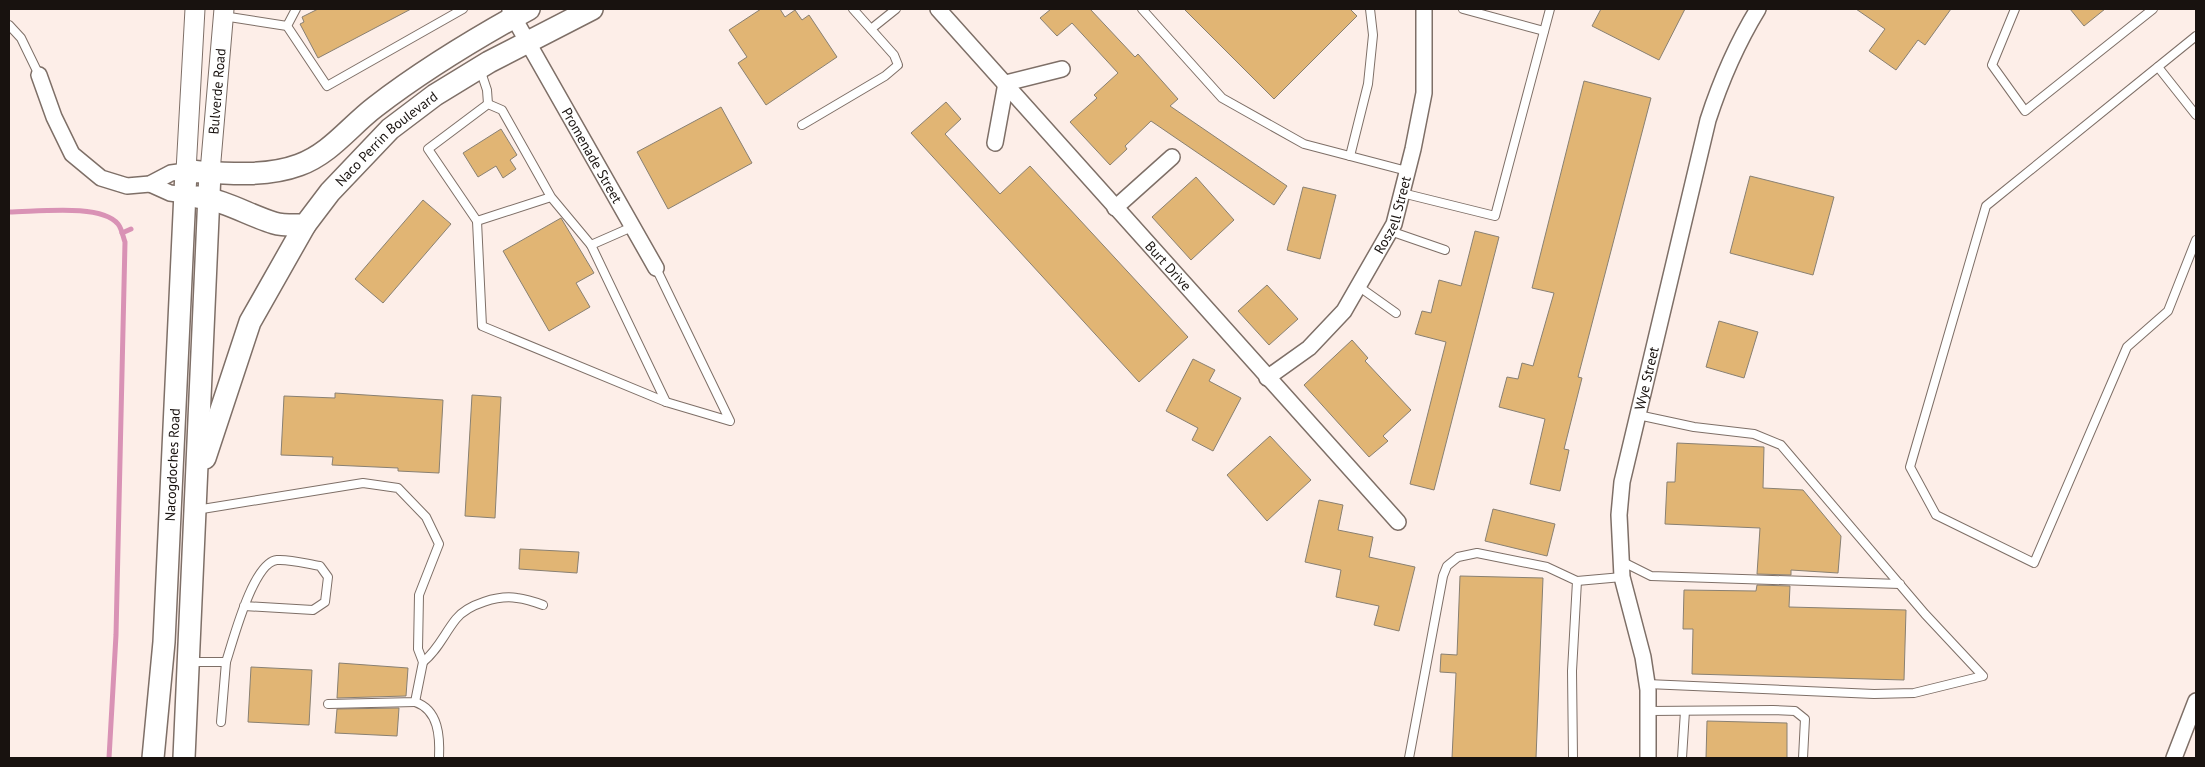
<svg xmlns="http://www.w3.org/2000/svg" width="2205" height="767" viewBox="0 0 2205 767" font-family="'PT Sans',sans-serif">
  <rect width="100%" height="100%" fill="#fdeee8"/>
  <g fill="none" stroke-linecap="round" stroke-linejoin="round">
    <g stroke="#d992b5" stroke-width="5">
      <path d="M9,212C35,212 101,203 118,224C122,229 123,237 125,242L116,635L109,758"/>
      <polyline points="122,233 131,229"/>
    </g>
  </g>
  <g fill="#e1b574" stroke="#898072">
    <polygon points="318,9 411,9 318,58 300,24 304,22 302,17"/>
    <polygon points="761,9 780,9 785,17 795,10 802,20 809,15 837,57 766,105 738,63 747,57 729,30"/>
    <polygon points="1051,9 1090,9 1135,57 1138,54 1178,99 1170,106 1287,186 1274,205 1151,121 1125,146 1127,149 1110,165 1070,122 1097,98 1094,95 1118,73 1072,23 1057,36 1040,18"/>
    <polygon points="1184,9 1350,9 1357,16 1274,99"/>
    <polygon points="1601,9 1685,9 1659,60 1592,26"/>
    <polygon points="1856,9 1951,9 1925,45 1918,40 1896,70 1869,51 1885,29"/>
    <polygon points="2070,9 2105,9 2084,26"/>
    <polygon points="1584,81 1651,98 1578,377 1582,378 1564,449 1569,450 1560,491 1530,484 1545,419 1499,407 1507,377 1518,379 1522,363 1533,366 1554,293 1532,288"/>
    <polygon points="946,102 961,119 945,134 1000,194 1030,166 1188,337 1139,382 911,133"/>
    <polygon points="721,107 752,163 668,209 637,152"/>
    <polygon points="501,129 517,155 510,160 516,169 503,178 496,166 478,177 463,153"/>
    <polygon points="1750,176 1834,197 1813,275 1730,253"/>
    <polygon points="1196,177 1234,220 1191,260 1152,217"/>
    <polygon points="1303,187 1336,195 1320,259 1287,250"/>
    <polygon points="423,200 451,224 383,303 355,279"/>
    <polygon points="561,218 594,273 576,283 590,307 549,331 503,251"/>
    <polygon points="1475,231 1499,237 1434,490 1410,484 1446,342 1415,334 1422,311 1431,313 1439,280 1461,286"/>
    <polygon points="1267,285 1298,319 1269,345 1238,311"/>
    <polygon points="1719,321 1758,332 1744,378 1706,367"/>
    <polygon points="1352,340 1368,358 1365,361 1411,410 1383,436 1388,441 1369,457 1304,385"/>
    <polygon points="1193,359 1215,370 1209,381 1241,398 1213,451 1192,440 1198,428 1166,411"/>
    <polygon points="335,393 443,400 439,473 398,471 398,468 332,465 333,457 281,455 284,396 335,398"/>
    <polygon points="472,395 501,397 495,518 465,516"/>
    <polygon points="1270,436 1311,480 1267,521 1227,475"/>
    <polygon points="1677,443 1764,447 1763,488 1803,490 1841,536 1838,573 1791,570 1791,575 1757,574 1760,528 1665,524 1667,482 1675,482"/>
    <polygon points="1319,500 1343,505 1338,530 1373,537 1369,557 1415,567 1399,631 1374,625 1379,606 1336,597 1341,570 1305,562"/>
    <polygon points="1493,509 1555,524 1547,556 1485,541"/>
    <polygon points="520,549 579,552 577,573 519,569"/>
    <polygon points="1460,576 1543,578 1536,758 1452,758 1456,673 1440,672 1441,654 1457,655"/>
    <polygon points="1757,585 1790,586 1789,607 1906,610 1904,680 1692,674 1693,629 1683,629 1684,590 1756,591"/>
    <polygon points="339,663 408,668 406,696 337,698"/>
    <polygon points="251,667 312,670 309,725 248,722"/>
    <polygon points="399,708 397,736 335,733 337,709"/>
    <polygon points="1707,721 1787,723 1787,758 1706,758"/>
  </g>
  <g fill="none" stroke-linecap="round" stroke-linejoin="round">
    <defs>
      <g id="service">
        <polyline points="1142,9 1222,98 1304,144 1407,171"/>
        <polyline points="1463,9 1544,31"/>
        <polyline points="2015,9 1992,65 2025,111 2153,9"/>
        <polyline points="223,16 287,26 327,86 463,9"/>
        <polyline points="9,25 21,38 39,75"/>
        <polyline points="287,26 296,9"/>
        <polyline points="871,29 896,9"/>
        <polyline points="2196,36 1986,206 1910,467 1936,515 2034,563 2127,347 2168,311 2196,240"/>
        <polyline points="2158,67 2196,115"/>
        <polyline points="480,69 487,90 488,104"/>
        <polyline points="802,125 885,76 898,65 894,55 853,9"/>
        <polyline points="1350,156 1368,84 1373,35 1370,9"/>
        <polyline points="1402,193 1495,216 1550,9"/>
        <polyline points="551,197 477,221 428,149 488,104 502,110 551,197 591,245 632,227"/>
        <polyline points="477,221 482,326 666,402"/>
        <polyline points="1390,231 1445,250"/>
        <polyline points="591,245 666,402 730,421 656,268"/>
        <polyline points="1358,286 1396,313"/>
        <polyline points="1638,415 1694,427 1754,434 1781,445 1925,614 1983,676 1914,693 1874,694 1647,684"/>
        <polyline points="196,510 363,483 398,488 426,517 439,544 419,595 418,649 423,662 415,702 328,704"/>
        <polyline points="1621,561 1651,576 1900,584"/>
        <polyline points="1577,581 1622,577"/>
        <polyline points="191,662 226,662 221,722"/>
        <path d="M226,662C233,641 253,562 277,560C291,559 307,564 320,566L328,577L325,602L313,610L244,606"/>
        <path d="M423,662C438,650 444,634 456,619C468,604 499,595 517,598C526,599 535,602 543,605"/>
        <path d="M415,702C439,710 440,737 439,758"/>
        <polyline points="1649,711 1773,710 1795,711 1805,719 1803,758"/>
        <polyline points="1409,758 1443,576 1447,566 1458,557 1477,553 1547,567 1577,581 1572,671 1573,758"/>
        <polyline points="1682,758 1685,711"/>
      </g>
      <g id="minor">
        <path id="s1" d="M938,9L1398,522"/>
        <path id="s2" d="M510,11L656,268"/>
        <polyline points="39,75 54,117 72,154 101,178 127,186 150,184 171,173 186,171"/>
        <polyline points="995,143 1006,83 1062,69"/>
        <polyline points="150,184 170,193 185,195"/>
        <polyline points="1115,208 1172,157"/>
        <path id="s3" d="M1267,378L1309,348L1344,311L1394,224L1413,149L1424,93V9"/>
        <path id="s4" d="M1648,758V690L1643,657L1622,577L1619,515L1622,482L1708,120C1721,80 1736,45 1758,9"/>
        <polyline points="2174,758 2196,701"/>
      </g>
      <g id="tertiary">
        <polyline points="186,171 195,9"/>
        <path id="s5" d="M210,172L224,9"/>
      </g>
      <g id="secondary">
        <path id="s6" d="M197,197C225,200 248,215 274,223C284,226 295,225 305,225L330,192L390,129L435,95L489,62L592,9"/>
        <polyline points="205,458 250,322 305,225"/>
        <path id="s7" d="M153,758L164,642L186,171C222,173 264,178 299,165C330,154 350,126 375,107C423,70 476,38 529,9"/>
        <polyline points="184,758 210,172"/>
      </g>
    </defs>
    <use href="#service" stroke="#7e6f67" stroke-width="10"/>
    <use href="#minor" stroke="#7e6f67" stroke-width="18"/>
    <use href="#tertiary" stroke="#7e6f67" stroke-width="21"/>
    <use href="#secondary" stroke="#7e6f67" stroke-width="24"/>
    <use href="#service" stroke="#fff" stroke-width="8"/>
    <use href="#minor" stroke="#fff" stroke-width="15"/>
    <use href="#tertiary" stroke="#fff" stroke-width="19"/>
    <use href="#secondary" stroke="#fff" stroke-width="21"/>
  </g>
  <g text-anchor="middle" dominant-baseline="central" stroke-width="5" stroke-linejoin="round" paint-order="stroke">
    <g font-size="14" fill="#18120f" stroke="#fdeee8">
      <text stroke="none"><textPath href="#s5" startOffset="81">Bulverde Road</textPath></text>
      <text stroke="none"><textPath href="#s6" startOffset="232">Naco Perrin Boulevard</textPath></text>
      <text stroke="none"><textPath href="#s2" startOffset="166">Promenade Street</textPath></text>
      <text stroke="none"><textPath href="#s3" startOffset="211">Roszell Street</textPath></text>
      <text stroke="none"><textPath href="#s1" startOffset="345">Burt Drive</textPath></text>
      <text stroke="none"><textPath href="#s4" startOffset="386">Wye Street</textPath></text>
      <text stroke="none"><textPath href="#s7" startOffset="294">Nacogdoches Road</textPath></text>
    </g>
  </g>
  <rect width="2205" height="767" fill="none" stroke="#18120f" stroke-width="20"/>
</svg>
